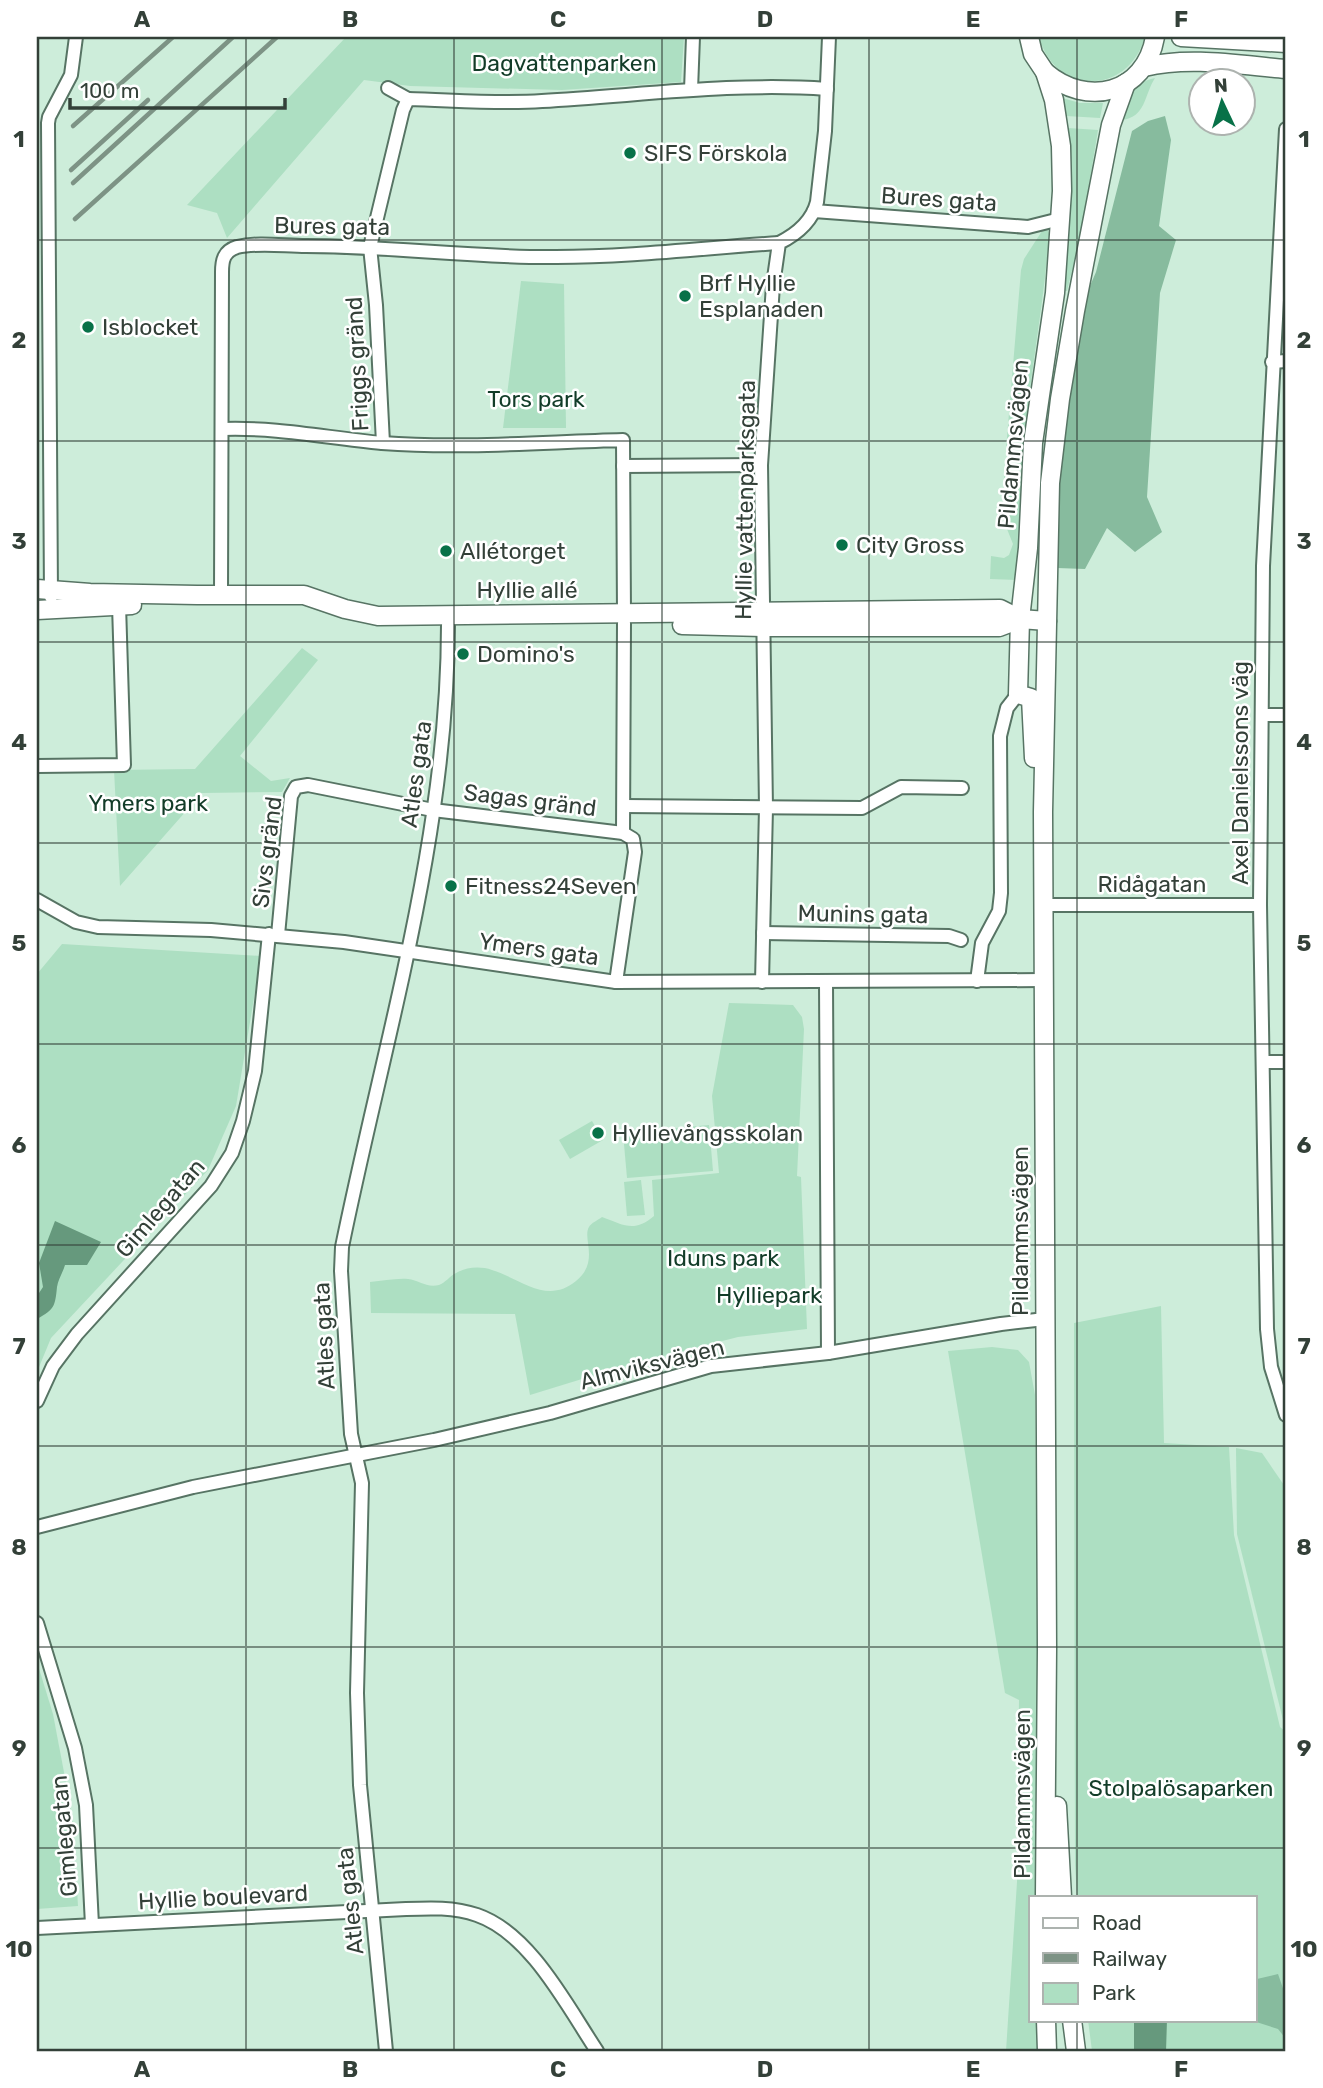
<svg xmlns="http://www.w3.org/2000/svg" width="1323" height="2088" viewBox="0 0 1323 2088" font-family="Rubik,sans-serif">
  <rect width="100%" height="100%" fill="#cdedda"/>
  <g fill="#addfc2">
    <polygon points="346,37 684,37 681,82 562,90 410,86 364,80 227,238 217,213 187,205"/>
    <path d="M1039,37H1145C1128,96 1055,96 1039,37Z"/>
    <path d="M1155,78C1144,95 1146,118 1121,120C1127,101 1132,82 1155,78Z"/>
    <polygon points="1062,98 1080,103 1103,103 1100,118 1066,116"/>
    <polygon points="1068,128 1098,130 1081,234 1067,291 1064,291 1071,178"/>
    <path d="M1047,229L1049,233C1044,312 1026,389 1023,468L1012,460L1006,449L1021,270L1024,259L1042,231Z"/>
    <polygon points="521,281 564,284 566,428 503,428"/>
    <polygon points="1011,472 1019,479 1022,492 1017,580 990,579 991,556 1004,558 1009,555 1013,544 1005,524 1004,477 1005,473"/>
    <polygon points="302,648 318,660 240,756 271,781 290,778 282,792 202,793 120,886 114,770 195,769"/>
    <polygon points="62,944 261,956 236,1106 208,1170 51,1338 37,1372 37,974"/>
    <path d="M729,1003L793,1005L802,1017L804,1029L797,1176L801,1177L807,1329L738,1337L621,1367L530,1395L515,1314L371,1313L370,1282C383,1281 396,1278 408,1279C419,1280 426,1288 439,1285C445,1283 450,1276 456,1273C467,1267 480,1266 492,1270C521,1279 547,1305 576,1281C600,1262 582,1238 589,1227C591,1223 598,1220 602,1217C624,1225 634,1233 654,1216L652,1180L719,1173L712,1096Z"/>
    <polygon points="592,1121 603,1140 570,1159 559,1140"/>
    <polygon points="709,1125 713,1171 627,1178 623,1133"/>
    <polygon points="641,1180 645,1215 627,1216 624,1182"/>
    <polygon points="1161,1306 1164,1443 1229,1447 1234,1535 1280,1727 1286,1732 1286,2051 1092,2051 1088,2020 1255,2020 1255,1897 1077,1897 1075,1865 1074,1323"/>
    <polygon points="992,1347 1018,1350 1029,1362 1035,1395 1039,1897 1031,1897 1031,2020 1039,2020 1040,2051 1006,2051 1017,1882 1019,1700 1005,1693 948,1351"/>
    <polygon points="1236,1448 1262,1453 1286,1488 1286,1725 1284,1724 1237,1534"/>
    <polygon points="37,1662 53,1714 73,1820 78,1906 37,1909"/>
  </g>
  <g fill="#87bb9e">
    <polygon points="1165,116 1171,140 1159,226 1176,240 1160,293 1147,497 1162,532 1135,552 1107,528 1085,569 1057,568 1059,483 1065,397 1077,316 1096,272 1132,131 1148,121"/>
    <polygon points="1255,1969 1257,1979 1278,1974 1286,1997 1286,2039 1278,2029 1250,2020 1255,2020"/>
  </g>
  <g fill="#66997d">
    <path d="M55,1221L101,1242L87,1265H65C63,1272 58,1280 57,1287C55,1306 55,1309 37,1319V1296L43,1287L39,1263Z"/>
    <polygon points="1134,2020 1167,2020 1166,2051 1134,2051"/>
  </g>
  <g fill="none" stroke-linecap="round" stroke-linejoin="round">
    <defs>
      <g id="street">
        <polyline points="388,88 408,99"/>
        <polyline points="691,90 693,37"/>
        <polyline points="1286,129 1263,566 1260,905 1267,1329 1271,1367 1286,1415"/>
        <polyline points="814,211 1028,227 1060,219"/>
        <polyline points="1272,362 1286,361"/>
        <path d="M222,429C278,427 327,438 382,443C462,449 543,442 623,440L624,614"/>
        <path d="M383,443L376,305L370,247L403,110L408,99C452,100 498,104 542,101C636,96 732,82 827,89"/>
        <polyline points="623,466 761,465"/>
        <path d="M221,594L222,272C222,260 224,251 237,247C258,242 284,246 306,246C390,246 473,258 556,257C630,257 705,248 779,243"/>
        <polyline points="51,597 48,123 49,117 71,75 76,37"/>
        <polyline points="1262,715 1286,715"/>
        <polyline points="37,766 124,765 119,605"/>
        <polyline points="624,806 862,808 901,787 962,788"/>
        <polyline points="623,833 624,623"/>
        <polyline points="37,900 76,922 98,927 211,930 344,942 616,982 1044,980"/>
        <polyline points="1044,905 1260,905"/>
        <polyline points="763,933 949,936 961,940"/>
        <polyline points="278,935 291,796 296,787 308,785 433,810 623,833 633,839 635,852 616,982"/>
        <polyline points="977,981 982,943 999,911 1001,893 1000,736 1007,708 1018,694"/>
        <path d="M762,982L766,808L761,465L773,285L779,243C797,234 812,222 817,202L825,131L829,37"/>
        <polyline points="826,982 828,1353"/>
        <polyline points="1263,1062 1286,1062"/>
        <polyline points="37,1401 53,1366 77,1334 211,1186 232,1153 243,1121 255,1071 269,934"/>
        <polyline points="37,1527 193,1487 434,1440 550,1413 711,1366 828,1353 1001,1324 1045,1319"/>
        <polyline points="37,1623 75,1748 86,1805 92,1925"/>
        <path d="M37,1928L406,1909C430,1908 454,1907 477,1915C530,1933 567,2006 597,2051"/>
        <path d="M386,2051L360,1785L357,1693L362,1483L351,1434L341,1271L342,1247C384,1041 448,837 448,625"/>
      </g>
      <g id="secondary">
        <polyline points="1029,37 1033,54 1045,72 1054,100 1061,146 1062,191 1055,293 1033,443 1028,548 1020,619 1018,694 1031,698 1034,758"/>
        <polyline points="1181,37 1286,43"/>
        <path d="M1144,67C1190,56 1239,65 1286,69"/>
        <path d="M1045,72C1087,108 1145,94 1155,37"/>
        <polyline points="37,589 90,593 197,595 304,595 345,609 378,616 1000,609 1020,619 1047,621"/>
        <polyline points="37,610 132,605"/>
        <polyline points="682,625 763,627 999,627 1020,619"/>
        <polyline points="1057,1806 1062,1897"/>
        <polyline points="1045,1897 1047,1649 1043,812 1050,483 1060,399 1075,311 1111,125 1126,83"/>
        <polyline points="1046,2020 1047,2051"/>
        <polyline points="1072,2020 1076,2051"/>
      </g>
    </defs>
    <use href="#street" stroke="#577464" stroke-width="16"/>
    <use href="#secondary" stroke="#577464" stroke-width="21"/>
    <use href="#street" stroke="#fff" stroke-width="12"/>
    <use href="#secondary" stroke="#fff" stroke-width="18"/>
    <g stroke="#7d9385" stroke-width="4.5">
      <polyline points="73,126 173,37"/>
      <polyline points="71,170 148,100"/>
      <polyline points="73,183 233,37"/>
      <polyline points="75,219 277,37"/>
    </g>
  </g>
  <path fill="none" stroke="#334038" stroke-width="2" stroke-opacity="0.55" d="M246,37V2051M454,37V2051M662,37V2051M869,37V2051M1077,37V1897M37,240H1286M37,441H1286M37,642H1286M37,843H1286M37,1044H1286M37,1245H1286M37,1446H1286M37,1647H1286M37,1848H1286M1077,2020V2051"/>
  <g fill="#087148" stroke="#fff" stroke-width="2.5">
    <circle cx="630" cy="153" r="7"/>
    <circle cx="685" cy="296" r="7"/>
    <circle cx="88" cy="327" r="7"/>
    <circle cx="842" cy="545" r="7"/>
    <circle cx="446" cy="551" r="7"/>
    <circle cx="463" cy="654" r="7"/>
    <circle cx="451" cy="886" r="7"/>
    <circle cx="598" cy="1133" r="7"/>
  </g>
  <g text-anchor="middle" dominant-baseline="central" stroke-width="5" stroke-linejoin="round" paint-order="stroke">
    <g font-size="23" fill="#123c28" stroke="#fff">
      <text x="564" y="63">Dagvattenparken</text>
      <text x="536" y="399">Tors park</text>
      <text x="148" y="803">Ymers park</text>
      <text x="723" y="1258">Iduns park</text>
      <text x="769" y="1295">Hylliepark</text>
      <text x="1181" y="1788">Stolpalösaparken</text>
    </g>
    <g font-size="23" fill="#334038" stroke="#fff" text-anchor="start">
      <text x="644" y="153">SIFS Förskola</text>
      <text x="699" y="283">Brf Hyllie<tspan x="699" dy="26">Esplanaden</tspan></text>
      <text x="102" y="327">Isblocket</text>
      <text x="856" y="545">City Gross</text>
      <text x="460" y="551">Allétorget</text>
      <text x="477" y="654">Domino's</text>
      <text x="465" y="886">Fitness24Seven</text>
      <text x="612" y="1133">Hyllievångsskolan</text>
    </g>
    <g font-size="23" fill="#334038" stroke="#fff">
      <text transform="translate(939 199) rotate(4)">Bures gata</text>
      <text transform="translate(332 226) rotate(1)">Bures gata</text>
      <text transform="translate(357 364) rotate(-93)">Friggs gränd</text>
      <text transform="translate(1013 444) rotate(-85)">Pildammsvägen</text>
      <text transform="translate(745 500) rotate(-89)">Hyllie vattenparksgata</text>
      <text x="527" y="590">Hyllie allé</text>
      <text transform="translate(1240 773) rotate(-90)">Axel Danielssons väg</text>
      <text transform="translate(416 774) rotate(-82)">Atles gata</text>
      <text transform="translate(530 800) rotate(7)">Sagas gränd</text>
      <text transform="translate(267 852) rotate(-83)">Sivs gränd</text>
      <text x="1152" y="884">Ridågatan</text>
      <text transform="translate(863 914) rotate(1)">Munins gata</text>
      <text transform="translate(539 949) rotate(8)">Ymers gata</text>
      <text transform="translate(160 1208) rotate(-49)">Gimlegatan</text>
      <text transform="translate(1020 1231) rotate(-90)">Pildammsvägen</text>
      <text transform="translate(324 1336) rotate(-93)">Atles gata</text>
      <text transform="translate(652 1364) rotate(-14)">Almviksvägen</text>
      <text transform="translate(1022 1794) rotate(-90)">Pildammsvägen</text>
      <text transform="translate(64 1836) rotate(-95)">Gimlegatan</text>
      <text transform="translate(223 1897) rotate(-3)">Hyllie boulevard</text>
      <text transform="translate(350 1901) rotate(-96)">Atles gata</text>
    </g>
  </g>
  <rect width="1323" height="2088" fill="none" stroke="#ffffff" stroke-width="77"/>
  <rect x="1029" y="1896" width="228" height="126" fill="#ffffff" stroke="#adb3af" stroke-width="2"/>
  <rect x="1043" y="1918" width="35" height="10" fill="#ffffff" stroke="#adb3af" stroke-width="2"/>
  <text x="1092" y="1930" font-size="21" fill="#334038">Road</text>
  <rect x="1043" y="1953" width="35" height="10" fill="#7d9385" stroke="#adb3af" stroke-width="2"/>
  <text x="1092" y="1966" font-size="21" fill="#334038">Railway</text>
  <rect x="1043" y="1983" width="35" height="21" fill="#addfc2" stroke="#adb3af" stroke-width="2"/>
  <text x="1092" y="2000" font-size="21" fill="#334038">Park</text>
  <g transform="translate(1222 102) rotate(356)"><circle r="33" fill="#ffffff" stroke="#adb3af" stroke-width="2"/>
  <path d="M0-5L12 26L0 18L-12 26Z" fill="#087148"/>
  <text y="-10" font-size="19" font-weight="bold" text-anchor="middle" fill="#334038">N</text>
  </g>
  <path d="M70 98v10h215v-10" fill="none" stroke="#334038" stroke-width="3.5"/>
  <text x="80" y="98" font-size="21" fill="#334038" stroke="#ffffff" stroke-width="5" paint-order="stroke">100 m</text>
  <rect x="38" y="38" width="1246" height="2012" fill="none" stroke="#334038" stroke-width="2.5"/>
  <g font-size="23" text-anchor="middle" font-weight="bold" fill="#334038">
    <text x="142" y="27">A</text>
    <text x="350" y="27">B</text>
    <text x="558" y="27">C</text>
    <text x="765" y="27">D</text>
    <text x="973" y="27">E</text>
    <text x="1181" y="27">F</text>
    <text x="19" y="147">1</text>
    <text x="1304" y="147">1</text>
    <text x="19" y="348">2</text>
    <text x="1304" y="348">2</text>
    <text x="19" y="549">3</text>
    <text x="1304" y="549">3</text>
    <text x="19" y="750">4</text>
    <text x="1304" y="750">4</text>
    <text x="19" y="951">5</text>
    <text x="1304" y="951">5</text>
    <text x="19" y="1153">6</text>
    <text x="1304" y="1153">6</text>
    <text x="19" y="1354">7</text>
    <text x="1304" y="1354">7</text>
    <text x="19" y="1555">8</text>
    <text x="1304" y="1555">8</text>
    <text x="19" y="1756">9</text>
    <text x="1304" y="1756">9</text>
    <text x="19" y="1957">10</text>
    <text x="1304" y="1957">10</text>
    <text x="142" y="2077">A</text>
    <text x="350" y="2077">B</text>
    <text x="558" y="2077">C</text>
    <text x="765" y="2077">D</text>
    <text x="973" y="2077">E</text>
    <text x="1181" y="2077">F</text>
  </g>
</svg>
